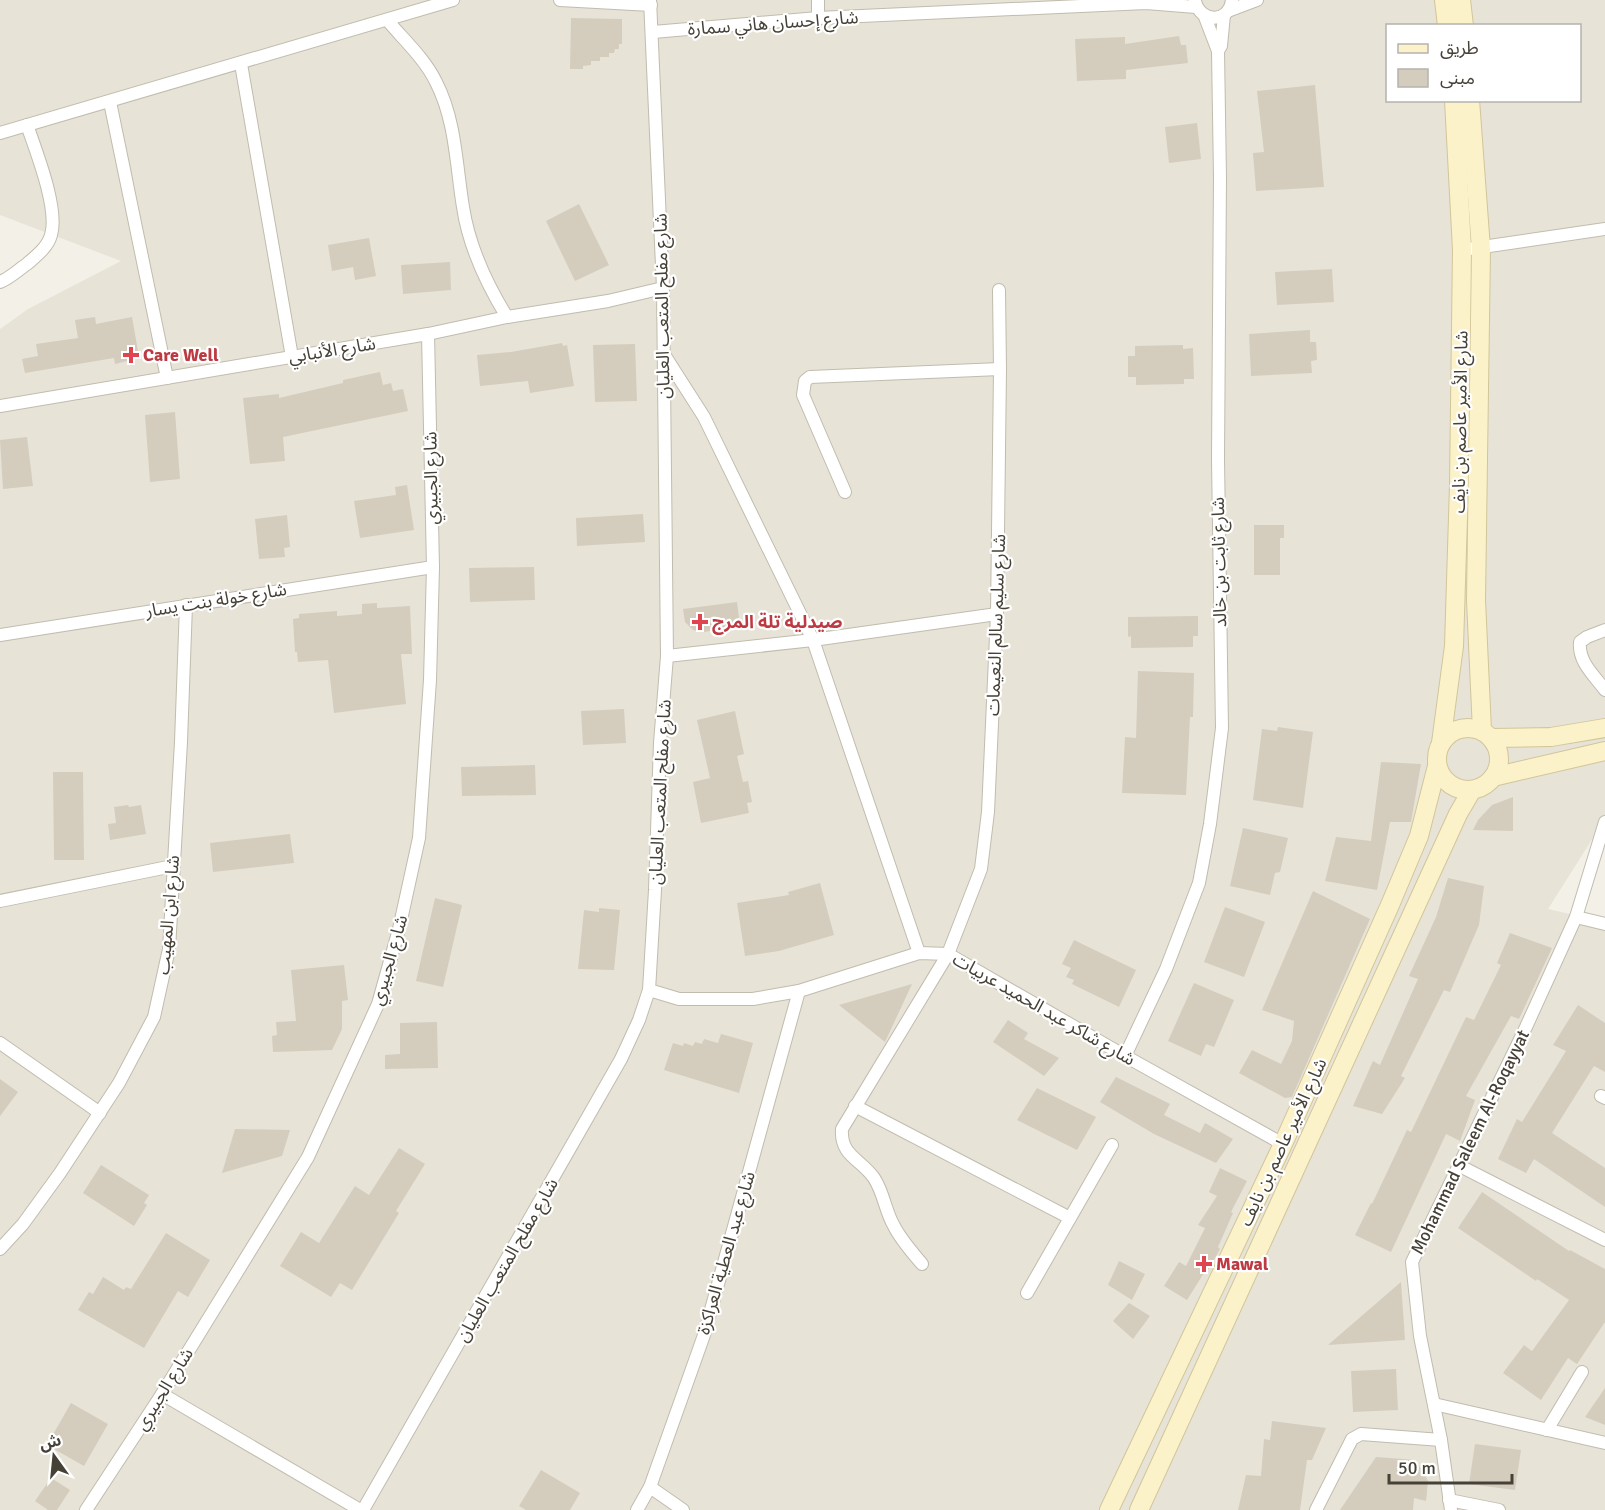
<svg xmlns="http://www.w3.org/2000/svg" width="1605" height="1510" viewBox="0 0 1605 1510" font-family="Signika,'Noto Sans Arabic',sans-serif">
  <rect width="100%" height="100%" fill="#f3f0e8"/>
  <path fill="#e7e3d7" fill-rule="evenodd" d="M0,0H1605V819L1548,909L1605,922V1510H0V329L28,309L121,261L0,215ZM1388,26H1580V100H1388Z"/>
  <g fill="#d4cdbe">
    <polygon points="571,18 622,19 622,44 619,44 619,49 615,49 614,53 609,53 609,57 600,57 600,61 591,61 591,65 583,66 583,69 570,69"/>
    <polygon points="1179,36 1181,45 1186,45 1188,63 1126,70 1126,79 1077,81 1075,39 1125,37 1125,44"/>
    <polygon points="1315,85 1324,187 1256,191 1253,153 1264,152 1257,91"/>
    <polygon points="1197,123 1201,159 1169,163 1165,127"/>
    <polygon points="579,204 609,265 575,281 546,221"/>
    <polygon points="369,238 376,276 355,280 353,267 332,271 328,245"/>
    <polygon points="450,262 451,290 403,294 401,265"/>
    <polygon points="1332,269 1334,302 1277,305 1275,272"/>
    <polygon points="95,317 96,324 132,317 138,351 135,359 115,364 114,358 25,373 22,359 38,356 36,344 78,338 75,320"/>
    <polygon points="1310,330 1310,342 1316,342 1317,360 1311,361 1312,373 1251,376 1249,334"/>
    <polygon points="562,343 563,346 567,345 574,386 530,393 528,381 480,386 477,355 511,352"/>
    <polygon points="635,344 637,401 595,402 593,345"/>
    <polygon points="1183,345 1183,349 1193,348 1194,379 1184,379 1184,384 1136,385 1136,377 1128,377 1128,356 1135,356 1135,346"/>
    <polygon points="380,372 383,385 391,383 393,391 403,389 408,411 283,437 285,461 250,464 243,398 279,394 279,398 343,383 343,380"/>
    <polygon points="175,412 180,479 150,482 145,415"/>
    <polygon points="27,437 33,486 3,489 0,440"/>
    <polygon points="407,485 414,530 360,538 354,501 396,495 395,487"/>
    <polygon points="643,514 645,542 577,546 576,518"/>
    <polygon points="287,515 290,547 284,548 285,557 259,559 255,519"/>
    <polygon points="1254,525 1284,525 1284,538 1280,538 1280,575 1254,575"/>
    <polygon points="534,567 535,600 470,602 469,568"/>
    <polygon points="737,602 740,626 704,632 693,630 685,622 683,609"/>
    <polygon points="377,603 377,608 410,606 412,654 401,654 406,704 334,713 328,660 298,662 297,652 295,652 293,619 299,618 299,614 337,611 337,616 362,614 362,604"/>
    <polygon points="1198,616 1198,636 1193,636 1193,647 1131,648 1131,636 1128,637 1128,617"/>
    <polygon points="1138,671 1194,673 1193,717 1190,717 1186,795 1122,793 1125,737 1136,738"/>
    <polygon points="624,709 626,743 583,745 581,711"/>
    <polygon points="735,711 744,754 737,756 743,782 748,781 752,802 747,803 749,813 701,823 693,782 710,778 697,720"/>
    <polygon points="1278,727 1313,732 1303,808 1253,800 1262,729 1277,731"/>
    <polygon points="1381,762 1421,764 1411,822 1390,822 1377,890 1325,881 1336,837 1371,841"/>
    <polygon points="535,765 536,795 462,796 461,767"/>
    <polygon points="53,772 83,772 84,860 54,860"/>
    <polygon points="1513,797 1513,831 1473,830 1478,820 1492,805"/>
    <polygon points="128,805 129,807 141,805 146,834 110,840 108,824 116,823 114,807"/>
    <polygon points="1243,828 1288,838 1280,872 1275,873 1270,895 1230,886"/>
    <polygon points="290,834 294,863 213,872 210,843"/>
    <polygon points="1448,878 1484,886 1479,925 1450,992 1444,990 1401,1076 1405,1078 1382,1114 1353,1106 1373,1061 1380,1065 1418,979 1409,976 1436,917"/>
    <polygon points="820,883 834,935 779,951 745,956 737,903 789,895 788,892"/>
    <polygon points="1313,891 1370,919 1292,1097 1285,1098 1239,1073 1252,1050 1281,1064 1292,1041 1294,1021 1262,1010"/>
    <polygon points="435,898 462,905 443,987 416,981"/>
    <polygon points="1225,907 1265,922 1244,977 1204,962"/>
    <polygon points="599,908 620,910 614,970 578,969 584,910 599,912"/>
    <polygon points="1510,933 1552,948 1519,1019 1511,1016 1466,1096 1475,1100 1460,1141 1446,1134 1391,1252 1355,1235 1371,1203 1372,1204 1407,1130 1411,1132 1466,1017 1474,1020 1501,965 1497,963"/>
    <polygon points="1074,940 1136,970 1119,1007 1072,984 1074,980 1066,977 1071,968 1062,964"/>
    <polygon points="344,965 348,1000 342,1001 342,1029 332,1050 273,1052 272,1036 277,1035 276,1022 296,1021 291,970"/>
    <polygon points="1194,983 1234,1000 1214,1047 1206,1044 1201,1056 1168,1041"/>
    <polygon points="912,984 885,1042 839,1005"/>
    <polygon points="1578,1005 1605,1023 1605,1072 1594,1066 1552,1133 1605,1168 1605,1207 1534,1159 1526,1173 1498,1159 1517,1119 1522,1122 1566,1051 1553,1045"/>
    <polygon points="1008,1020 1028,1033 1024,1039 1059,1058 1044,1076 993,1042"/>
    <polygon points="437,1022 438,1068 385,1069 385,1055 400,1054 400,1023"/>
    <polygon points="721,1034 753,1043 739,1093 664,1070 673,1043 683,1046 684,1043 693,1046 695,1042 702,1044 704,1039 718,1043"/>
    <polygon points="1116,1077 1170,1104 1164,1115 1200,1133 1205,1123 1233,1139 1216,1163 1154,1134 1100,1102"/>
    <polygon points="0,1079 18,1092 0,1116"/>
    <polygon points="1037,1088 1096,1117 1077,1150 1017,1120"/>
    <polygon points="235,1129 290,1130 282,1156 222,1173"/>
    <polygon points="399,1148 425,1164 396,1211 399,1213 352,1290 340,1283 331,1297 280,1266 301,1232 319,1243 355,1186 369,1195"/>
    <polygon points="101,1165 149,1195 144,1203 147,1205 134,1226 83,1193"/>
    <polygon points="1220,1168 1247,1181 1231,1212 1233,1213 1218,1247 1220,1249 1209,1269 1207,1268 1187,1300 1164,1286 1179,1262 1186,1266 1205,1228 1198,1225 1217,1196 1209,1192"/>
    <polygon points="1482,1192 1569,1251 1570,1250 1605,1269 1605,1322 1577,1364 1568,1358 1541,1400 1503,1373 1524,1345 1532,1351 1569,1300 1537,1279 1536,1281 1458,1228"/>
    <polygon points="166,1233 210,1260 188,1297 178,1291 144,1348 78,1310 89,1292 93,1294 103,1277 124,1290 126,1287 131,1289"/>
    <polygon points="1119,1261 1145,1274 1132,1300 1108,1285"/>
    <polygon points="1401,1282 1405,1340 1328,1345"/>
    <polygon points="1129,1303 1150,1316 1133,1339 1113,1321"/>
    <polygon points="1396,1369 1398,1410 1353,1412 1351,1371"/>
    <polygon points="1605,1388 1605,1425 1585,1417"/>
    <polygon points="71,1403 108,1424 84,1466 47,1445"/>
    <polygon points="1272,1421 1326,1428 1312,1460 1307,1460 1300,1510 1238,1510 1246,1475 1261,1476 1264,1439 1270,1440"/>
    <polygon points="1475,1444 1521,1450 1515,1490 1469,1484"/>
    <polygon points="1376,1457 1416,1460 1428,1481 1426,1501 1414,1498 1413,1510 1340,1510"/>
    <polygon points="541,1470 580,1493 570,1510 526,1510 519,1506"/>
    <polygon points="51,1478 70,1490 57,1510 48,1510 35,1501"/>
  </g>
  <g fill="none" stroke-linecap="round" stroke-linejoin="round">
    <defs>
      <g id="street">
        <polyline points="560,0 651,5"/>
        <path d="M1195,1C1200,23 1229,24 1232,0"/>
        <polyline points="1228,11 1257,0"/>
        <polyline points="1205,17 1218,51"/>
        <polyline points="818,18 818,0"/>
        <path d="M388,21C404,40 425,59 436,82C456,121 456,165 463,207C469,247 486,283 507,317"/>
        <polyline points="653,32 818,18 1146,3 1196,7"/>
        <polyline points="241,64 292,357"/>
        <polyline points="110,102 167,378"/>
        <polyline points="0,133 453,0"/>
        <polyline points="1462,250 1605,229"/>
        <path d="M0,282C10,278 18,270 27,264C36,256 48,247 51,235C59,209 36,151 27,125"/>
        <polyline points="665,356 704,417 813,640 919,953"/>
        <polyline points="0,406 428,334 507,317 608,301 663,288"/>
        <polyline points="845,492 803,395 805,381 810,377 1000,369"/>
        <path d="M1605,630L1587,637L1580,642C1578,662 1594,675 1605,690"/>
        <polyline points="0,635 433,567"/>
        <polyline points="667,656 813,640 997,614"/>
        <polyline points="0,901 173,866"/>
        <polyline points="1576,917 1605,924"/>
        <polyline points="649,990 679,999 753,999 799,991 919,953 948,954 1125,1056 1283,1144"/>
        <polyline points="0,1043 100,1113"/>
        <polyline points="1125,1056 1166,969 1199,883 1210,824 1222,728 1218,459 1220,178 1218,51 1221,46 1224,15"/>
        <polyline points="1601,1096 1605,1098"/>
        <polyline points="855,1106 1070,1218"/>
        <polyline points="1458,1165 1605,1240"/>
        <polyline points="0,1249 23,1224 60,1173 119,1083 154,1017 169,949 181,742 186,605"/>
        <path d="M922,1264C912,1252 901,1240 894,1226C885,1211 884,1193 874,1178C861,1159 840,1156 842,1129L948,954L981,869L988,812L997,614L1000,369L999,290"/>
        <polyline points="1027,1293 1112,1145"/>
        <polyline points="162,1394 360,1510"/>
        <polyline points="1434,1404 1605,1443"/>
        <polyline points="1547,1430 1582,1372"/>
        <polyline points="650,1487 683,1510"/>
        <polyline points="1449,1500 1499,1510"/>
        <polyline points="86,1510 162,1394 308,1157 378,1004 399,929 419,838 430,680 433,567 428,334"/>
        <polyline points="363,1510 621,1059 639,1020 649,990 655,890 660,743 667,656 663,288 650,0"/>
        <polyline points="637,1510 650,1487 704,1335 799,991"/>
        <polyline points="1316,1510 1352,1439 1361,1434 1441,1440"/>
        <polyline points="1451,1510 1441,1440 1420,1336 1412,1262 1526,1027 1576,917 1605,822"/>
      </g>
      <g id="secondary">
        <polyline points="1444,0 1447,26"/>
        <polyline points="1461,0 1464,26"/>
        <polyline points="1470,100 1481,249 1476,600 1482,731"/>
        <circle cx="1468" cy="759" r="31"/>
        <polyline points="1492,738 1551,737 1605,728"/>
        <polyline points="1441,743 1454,646 1459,485 1462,250 1454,100"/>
        <polyline points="1493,777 1605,751"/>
        <polyline points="1109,1510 1283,1144 1390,905 1419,836 1437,766"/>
        <polyline points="1139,1510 1458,814 1472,790"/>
      </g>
    </defs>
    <use href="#street" stroke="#c1bcae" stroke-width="14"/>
    <use href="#secondary" stroke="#d1c59a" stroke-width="20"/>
    <use href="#street" stroke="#fff" stroke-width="12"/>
    <use href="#secondary" stroke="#fcf2ca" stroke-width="18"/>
  </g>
  <g fill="#e0444e" stroke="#fff" stroke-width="2">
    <path d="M128 346h6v6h6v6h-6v6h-6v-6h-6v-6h6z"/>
    <path d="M697 613h6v6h6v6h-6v6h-6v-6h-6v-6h6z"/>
    <path d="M1201 1255h6v6h6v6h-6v6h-6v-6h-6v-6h6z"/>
  </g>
  <g text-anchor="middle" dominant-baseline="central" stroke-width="4.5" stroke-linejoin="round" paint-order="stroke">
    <g font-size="18" fill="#464137" stroke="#fff">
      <text transform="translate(773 23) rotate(-4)">شارع إحسان هاني سمارة</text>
      <text transform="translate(662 306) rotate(-91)">شارع مفلح المتعب العليان</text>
      <text transform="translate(332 350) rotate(-9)">شارع الأنبابي</text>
      <text transform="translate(1460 422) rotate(-89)">شارع الأمير عاصم بن نايف</text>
      <text transform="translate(431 478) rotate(-91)">شارع الجبيري</text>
      <text transform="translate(1219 562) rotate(-91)">شارع ثابت بن خالد</text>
      <text transform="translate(216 600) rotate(-9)">شارع خولة بنت يسار</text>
      <text transform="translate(996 625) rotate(-88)">شارع سليم سالم النعيمات</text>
      <text transform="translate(660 792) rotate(-87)">شارع مفلح المتعب العليان</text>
      <text transform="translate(168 915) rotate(-85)">شارع ابن المهيب</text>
      <text transform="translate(389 960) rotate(-74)">شارع الجبيري</text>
      <text transform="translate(1044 1009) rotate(30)">شارع شاكر عبد الحميد عربيات</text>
      <text transform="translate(1283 1142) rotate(-65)">شارع الأمير عاصم بن نايف</text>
      <text transform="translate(1470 1142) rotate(-64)">Mohammad Saleem Al-Roqayyat</text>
      <text transform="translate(726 1253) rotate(-74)">شارع عبد العطية العراكزة</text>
      <text transform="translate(507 1260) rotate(-60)">شارع مفلح المتعب العليان</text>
      <text transform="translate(164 1389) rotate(-58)">شارع الجبيري</text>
    </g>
    <g font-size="18" font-weight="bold" fill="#be3a42" stroke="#fff" text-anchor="start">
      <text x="143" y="355">Care Well</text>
      <text x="712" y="622">صيدلية تلة المرج</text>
      <text x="1216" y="1264">Mawal</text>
    </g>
  </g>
  <rect x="1386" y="24" width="195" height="78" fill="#ffffff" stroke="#b5b3af" stroke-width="1.5"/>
  <rect x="1398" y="44" width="30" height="9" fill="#fcf2ca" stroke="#b5b3af" stroke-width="1.5"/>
  <text x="1440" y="54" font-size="18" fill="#464137">طريق</text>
  <rect x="1398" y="69" width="30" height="18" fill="#d4cdbe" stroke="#b5b3af" stroke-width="1.5"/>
  <text x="1440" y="84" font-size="18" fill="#464137">مبنى</text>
  <g transform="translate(54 1456) rotate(345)" stroke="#ffffff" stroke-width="4.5" paint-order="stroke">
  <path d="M0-4.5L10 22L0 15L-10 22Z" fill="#464137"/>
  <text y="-9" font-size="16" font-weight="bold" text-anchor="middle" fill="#464137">ش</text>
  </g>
  <path d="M1389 1474v9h123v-9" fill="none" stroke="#464137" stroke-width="3"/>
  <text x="1398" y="1474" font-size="18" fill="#464137" stroke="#ffffff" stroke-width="4.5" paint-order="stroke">50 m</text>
</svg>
